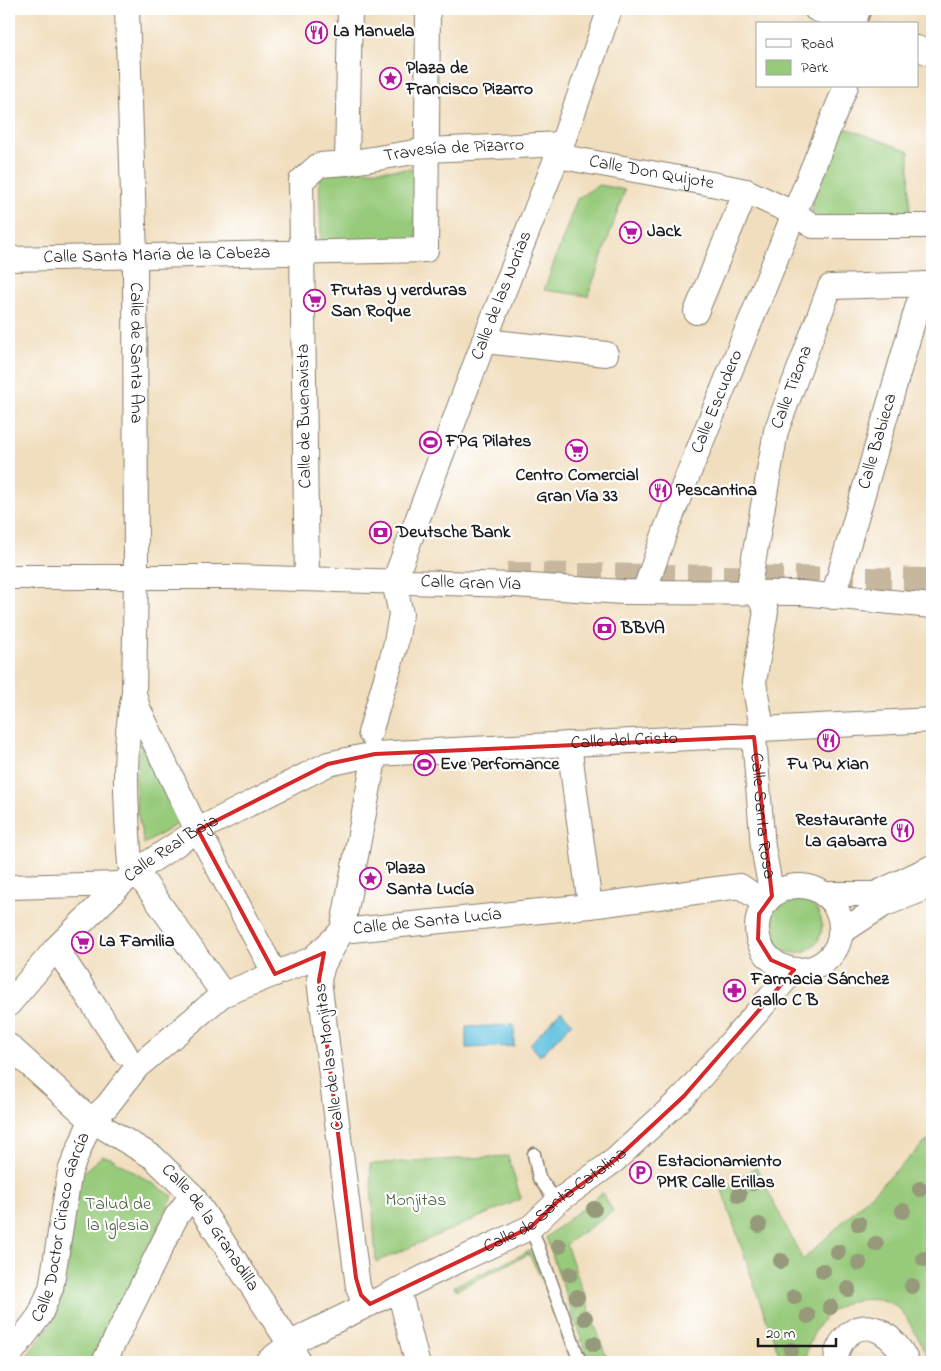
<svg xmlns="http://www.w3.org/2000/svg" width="941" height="1371" viewBox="0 0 941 1371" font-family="'Indie Flower',sans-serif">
  <rect width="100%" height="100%" fill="#fff"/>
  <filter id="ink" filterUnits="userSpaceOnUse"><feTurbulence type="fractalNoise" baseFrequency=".02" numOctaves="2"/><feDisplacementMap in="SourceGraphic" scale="10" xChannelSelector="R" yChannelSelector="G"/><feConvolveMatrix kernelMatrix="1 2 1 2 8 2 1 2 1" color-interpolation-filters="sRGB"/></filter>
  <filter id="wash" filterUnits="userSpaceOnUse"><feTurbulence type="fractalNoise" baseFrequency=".0096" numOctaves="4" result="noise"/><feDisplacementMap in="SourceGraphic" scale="20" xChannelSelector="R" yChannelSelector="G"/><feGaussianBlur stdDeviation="1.12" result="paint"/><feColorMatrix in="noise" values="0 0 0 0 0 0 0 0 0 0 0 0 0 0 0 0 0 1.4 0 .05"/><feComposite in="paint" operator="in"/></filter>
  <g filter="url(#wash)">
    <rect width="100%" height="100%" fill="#f1debe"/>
    <g fill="#97ca7a" stroke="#5a734b">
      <polygon points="843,127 909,151 910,214 821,218 811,212 813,199"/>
      <polygon points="414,169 417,240 321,243 319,172"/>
      <path d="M600,185L625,190L588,296L544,290L577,199C585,194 592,188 600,185Z"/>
      <polygon points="143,728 184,820 144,844 137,811 135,780"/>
      <circle cx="795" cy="926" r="27"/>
      <path d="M932,1136V1362H930C925,1350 906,1313 896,1306C872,1290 834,1301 818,1326C811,1337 807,1350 804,1362H782L760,1302L722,1190L756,1167L803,1260Z"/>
      <polygon points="102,1156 111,1158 173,1196 96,1362 22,1362 50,1326 65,1289 80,1175"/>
      <polygon points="508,1156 521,1199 376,1262 370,1164"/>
      <polygon points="602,1193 613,1211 566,1244 608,1362 589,1362 546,1237"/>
      <polygon points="532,1250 546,1276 541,1278 529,1254 456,1290 454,1286"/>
    </g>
    <g fill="#61c1df" stroke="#3e6e7e">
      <polygon points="561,1011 572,1023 540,1056 530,1044"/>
      <polygon points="514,1025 514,1046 466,1048 466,1027"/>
    </g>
  </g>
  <g filter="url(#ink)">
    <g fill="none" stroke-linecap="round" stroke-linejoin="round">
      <polyline stroke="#c6b79e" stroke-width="24" stroke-dasharray="24 12" stroke-linecap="butt" points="507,574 932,580"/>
      <defs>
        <g id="lane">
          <polyline points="859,24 865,9"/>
          <polyline points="534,1154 539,1178 557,1202"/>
          <polyline points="531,1227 580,1362"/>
        </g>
        <g id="street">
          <path id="s1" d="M127,9L135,257L136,576L134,693C122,748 126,808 130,864"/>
          <polyline points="816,9 854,24"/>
          <polyline points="917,48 932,54"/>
          <path id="s2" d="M557,156L712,184L746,191L795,214L813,226H932"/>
          <polyline points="347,163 350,9"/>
          <path id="s3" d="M9,259L426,250L428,9"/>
          <polyline points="696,312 746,191"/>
          <polyline points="484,341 606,354"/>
          <path id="s4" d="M9,577H232L514,585L623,592L801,593L932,606"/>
          <path id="s5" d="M307,579L301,181L319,165L347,163L427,150L562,144"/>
          <path id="s6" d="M644,592L666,529L846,86"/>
          <path id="s7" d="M748,592L776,431L830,287L932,284"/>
          <polyline points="757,592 766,611 754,682 762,729 932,720"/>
          <path id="s8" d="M833,597L924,284"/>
          <polyline points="135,697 138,708 193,822"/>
          <path id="s9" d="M370,733L395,647L401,614L394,582L484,341L562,144L610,9"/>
          <polyline points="569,744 590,906"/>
          <polyline points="198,830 275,974"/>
          <polyline points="144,882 219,988"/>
          <circle cx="799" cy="928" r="42"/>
          <polyline points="9,887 121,884"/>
          <polyline points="823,894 875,894 932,867"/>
          <polyline points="840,933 883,905 932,886"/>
          <polyline points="60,954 125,1053"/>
          <path id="s10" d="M9,1004L56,948L121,884L142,867L198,830L328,764L375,754L731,736L754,737L763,847L772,896"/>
          <path id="s11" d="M9,1046L91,1120L153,1157L192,1195L290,1344L299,1362"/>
          <polyline points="397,1290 403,1306 417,1362"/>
          <polyline points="370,1304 361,1295 358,1287 319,980 323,965 342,931 375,754"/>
          <path id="s12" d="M9,1356L40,1315L51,1288L70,1171L91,1120L107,1106L137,1067L222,995L312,959L342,931L590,906L740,886L765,903"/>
          <polyline points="104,1362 176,1217 192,1195"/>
          <path id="s13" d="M267,1362L290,1344L308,1334L445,1267L531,1227L557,1202L615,1160L684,1096L794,970"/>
          <path d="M837,1362C835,1353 840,1344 845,1338C868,1312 897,1339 907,1362"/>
        </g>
      </defs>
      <use href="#lane" stroke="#867d6d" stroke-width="15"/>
      <use href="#street" stroke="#867d6d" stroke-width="26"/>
      <use href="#lane" stroke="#fff" stroke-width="12"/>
      <use href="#street" stroke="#fff" stroke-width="24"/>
    </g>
    <g fill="#979a7a">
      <circle cx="752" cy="1183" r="8"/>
      <circle cx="920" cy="1189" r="8"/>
      <circle cx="739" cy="1195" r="8"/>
      <circle cx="594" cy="1209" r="8"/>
      <circle cx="903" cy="1211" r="8"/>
      <circle cx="859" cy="1224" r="8"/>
      <circle cx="759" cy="1225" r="8"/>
      <circle cx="876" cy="1244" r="8"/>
      <circle cx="559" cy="1246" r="8"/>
      <circle cx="838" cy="1252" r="8"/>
      <circle cx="924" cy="1259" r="8"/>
      <circle cx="781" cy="1261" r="8"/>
      <circle cx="859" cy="1263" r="8"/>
      <circle cx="823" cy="1271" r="8"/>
      <circle cx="570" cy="1274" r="8"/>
      <circle cx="912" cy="1286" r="8"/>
      <circle cx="848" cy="1289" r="8"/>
      <circle cx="577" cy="1297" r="8"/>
      <circle cx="794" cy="1297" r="8"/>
      <circle cx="830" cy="1307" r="8"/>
      <circle cx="808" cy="1316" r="8"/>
      <circle cx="585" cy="1318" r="8"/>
      <circle cx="594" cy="1344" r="8"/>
      <circle cx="791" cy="1350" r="8"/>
    </g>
  </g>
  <path fill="none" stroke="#d62828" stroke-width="4" stroke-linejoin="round" d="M754,737L772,896L759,914L758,939L771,960L794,970L684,1096L615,1160L557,1202L531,1227L370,1304L361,1295L356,1278L319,980L324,953L275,974L198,830L328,764L375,754Z"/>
  <defs>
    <symbol id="restaurant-ring" viewBox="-11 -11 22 22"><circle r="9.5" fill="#fff" stroke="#b5179e" stroke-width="1.5"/><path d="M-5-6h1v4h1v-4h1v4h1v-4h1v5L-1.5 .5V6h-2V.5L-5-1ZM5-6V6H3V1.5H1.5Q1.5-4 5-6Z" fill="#b5179e"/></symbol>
    <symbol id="sight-ring" viewBox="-11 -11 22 22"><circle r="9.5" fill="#fff" stroke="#b5179e" stroke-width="1.5"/><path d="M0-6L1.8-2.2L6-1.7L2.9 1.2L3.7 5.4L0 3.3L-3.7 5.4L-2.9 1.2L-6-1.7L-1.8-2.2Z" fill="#b5179e"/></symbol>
    <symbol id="supermarket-ring" viewBox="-11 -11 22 22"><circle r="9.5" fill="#fff" stroke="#b5179e" stroke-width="1.5"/><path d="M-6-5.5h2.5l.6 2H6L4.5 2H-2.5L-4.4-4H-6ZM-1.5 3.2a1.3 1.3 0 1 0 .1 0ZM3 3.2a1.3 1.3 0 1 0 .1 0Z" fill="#b5179e"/></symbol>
    <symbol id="stadium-ring" viewBox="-11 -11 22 22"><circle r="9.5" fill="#fff" stroke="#b5179e" stroke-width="1.5"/><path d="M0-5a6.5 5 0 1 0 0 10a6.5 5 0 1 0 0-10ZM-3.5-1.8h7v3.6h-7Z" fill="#b5179e"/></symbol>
    <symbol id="bank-ring" viewBox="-11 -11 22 22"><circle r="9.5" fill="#fff" stroke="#b5179e" stroke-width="1.5"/><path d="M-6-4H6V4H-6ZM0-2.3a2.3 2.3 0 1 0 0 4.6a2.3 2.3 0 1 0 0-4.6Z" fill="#b5179e"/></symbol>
    <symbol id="pharmacy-ring" viewBox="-11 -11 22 22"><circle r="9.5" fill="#fff" stroke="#b5179e" stroke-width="1.5"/><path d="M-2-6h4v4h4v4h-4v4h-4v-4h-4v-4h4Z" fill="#b5179e"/></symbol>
    <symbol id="parking-ring" viewBox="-11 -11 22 22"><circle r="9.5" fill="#fff" stroke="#b5179e" stroke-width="1.5"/><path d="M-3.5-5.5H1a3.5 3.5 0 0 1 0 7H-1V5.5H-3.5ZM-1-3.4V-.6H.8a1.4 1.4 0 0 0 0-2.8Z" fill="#b5179e"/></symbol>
  </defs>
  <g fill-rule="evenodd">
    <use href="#restaurant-ring" x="304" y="20" width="25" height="25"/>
    <use href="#sight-ring" x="378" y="66" width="25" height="25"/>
    <use href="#supermarket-ring" x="618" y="220" width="25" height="25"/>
    <use href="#supermarket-ring" x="302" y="288" width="25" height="25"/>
    <use href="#stadium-ring" x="418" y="430" width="25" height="25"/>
    <use href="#supermarket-ring" x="564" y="438" width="25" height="25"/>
    <use href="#restaurant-ring" x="648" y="478" width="25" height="25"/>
    <use href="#bank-ring" x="368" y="520" width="25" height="25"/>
    <use href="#bank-ring" x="592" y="616" width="25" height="25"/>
    <use href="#restaurant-ring" x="816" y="728" width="25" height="25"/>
    <use href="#stadium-ring" x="412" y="752" width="25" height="25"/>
    <use href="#restaurant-ring" x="890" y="818" width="25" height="25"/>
    <use href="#sight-ring" x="358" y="866" width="25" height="25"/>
    <use href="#supermarket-ring" x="70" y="930" width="25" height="25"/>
    <use href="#pharmacy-ring" x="722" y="978" width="25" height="25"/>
    <use href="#parking-ring" x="628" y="1160" width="25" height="25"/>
  </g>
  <g text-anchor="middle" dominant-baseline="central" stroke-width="4.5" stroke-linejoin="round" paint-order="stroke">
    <g font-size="18" font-weight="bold" fill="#1c1c1c" stroke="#fff" text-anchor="start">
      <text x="333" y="32">La Manuela</text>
      <text x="406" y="69">Plaza de<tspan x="406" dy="21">Francisco Pizarro</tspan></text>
      <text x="647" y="232">Jack</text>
      <text x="331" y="291">Frutas y verduras<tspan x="331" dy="21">San Roque</tspan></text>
      <text x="446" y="442">FPG Pilates</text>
      <text x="577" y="476" text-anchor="middle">Centro Comercial<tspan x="577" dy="21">Gran Vía 33</tspan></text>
      <text x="676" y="491">Pescantina</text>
      <text x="396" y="533">Deutsche Bank</text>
      <text x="621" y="629">BBVA</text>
      <text x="440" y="765">Eve Perfomance</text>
      <text x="828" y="765" text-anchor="middle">Fu Pu Xian</text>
      <text x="887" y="821" text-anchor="end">Restaurante<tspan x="887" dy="21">La Gabarra</tspan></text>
      <text x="386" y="869">Plaza<tspan x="386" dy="21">Santa Lucía</tspan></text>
      <text x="99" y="942">La Familia</text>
      <text x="751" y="980">Farmacia Sánchez<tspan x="751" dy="21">Gallo C B</tspan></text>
      <text x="657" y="1162">Estacionamiento<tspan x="657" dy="21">PMR Calle Erillas</tspan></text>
    </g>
    <g font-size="18" fill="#1c1c1c" stroke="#fff">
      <text stroke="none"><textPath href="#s5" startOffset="558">Travesía de Pizarro</textPath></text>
      <text stroke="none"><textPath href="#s2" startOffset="96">Calle Don Quijote</textPath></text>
      <text stroke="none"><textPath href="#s3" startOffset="148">Calle Santa María de la Cabeza</textPath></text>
      <text stroke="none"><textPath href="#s9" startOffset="462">Calle de las Norias</textPath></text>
      <text stroke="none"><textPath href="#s1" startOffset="344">Calle de Santa Ana</textPath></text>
      <text stroke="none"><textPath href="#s7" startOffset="210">Calle Tizona</textPath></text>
      <text stroke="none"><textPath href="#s6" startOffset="204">Calle Escudero</textPath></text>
      <text transform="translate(305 416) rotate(-91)">Calle de Buenavista</text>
      <text stroke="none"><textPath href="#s8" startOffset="162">Calle Babieca</textPath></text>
      <text stroke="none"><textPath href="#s4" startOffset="462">Calle Gran Vía</textPath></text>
      <text stroke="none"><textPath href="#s10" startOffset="702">Calle del Cristo</textPath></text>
      <text stroke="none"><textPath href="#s10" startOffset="911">Calle Santa Rosa</textPath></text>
      <text stroke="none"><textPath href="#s10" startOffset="226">Calle Real Baja</textPath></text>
      <text stroke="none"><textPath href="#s12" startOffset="660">Calle de Santa Lucía</textPath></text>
      <text transform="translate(330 1057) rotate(-97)">Calle de las Monjitas</text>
      <text stroke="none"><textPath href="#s13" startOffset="332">Calle de Santa Catalina</textPath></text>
      <text stroke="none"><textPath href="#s12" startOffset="142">Calle Doctor Ciriaco García</textPath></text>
      <text stroke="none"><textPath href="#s11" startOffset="274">Calle de la Granadilla</textPath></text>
    </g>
    <g font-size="18" fill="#4d6242" stroke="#fff">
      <text x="416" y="1201">Monjitas</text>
      <text x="118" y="1205">Talud de<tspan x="118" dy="21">la Iglesia</tspan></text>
    </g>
  </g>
  <rect width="941" height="1371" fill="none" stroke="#fff" stroke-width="30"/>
  <rect x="756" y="22" width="162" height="65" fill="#ffffff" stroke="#a4a4a4"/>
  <rect x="766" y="39" width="25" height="8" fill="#ffffff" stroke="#a4a4a4"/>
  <text x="801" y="48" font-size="15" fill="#1c1c1c">Road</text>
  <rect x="766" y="60" width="25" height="15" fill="#97ca7a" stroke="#a4a4a4"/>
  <text x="801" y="72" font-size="15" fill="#1c1c1c">Park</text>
  <path d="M758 1338v8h78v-8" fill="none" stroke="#1c1c1c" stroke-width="2.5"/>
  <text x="766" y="1338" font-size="15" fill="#1c1c1c" stroke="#ffffff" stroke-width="4" paint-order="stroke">20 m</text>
</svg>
